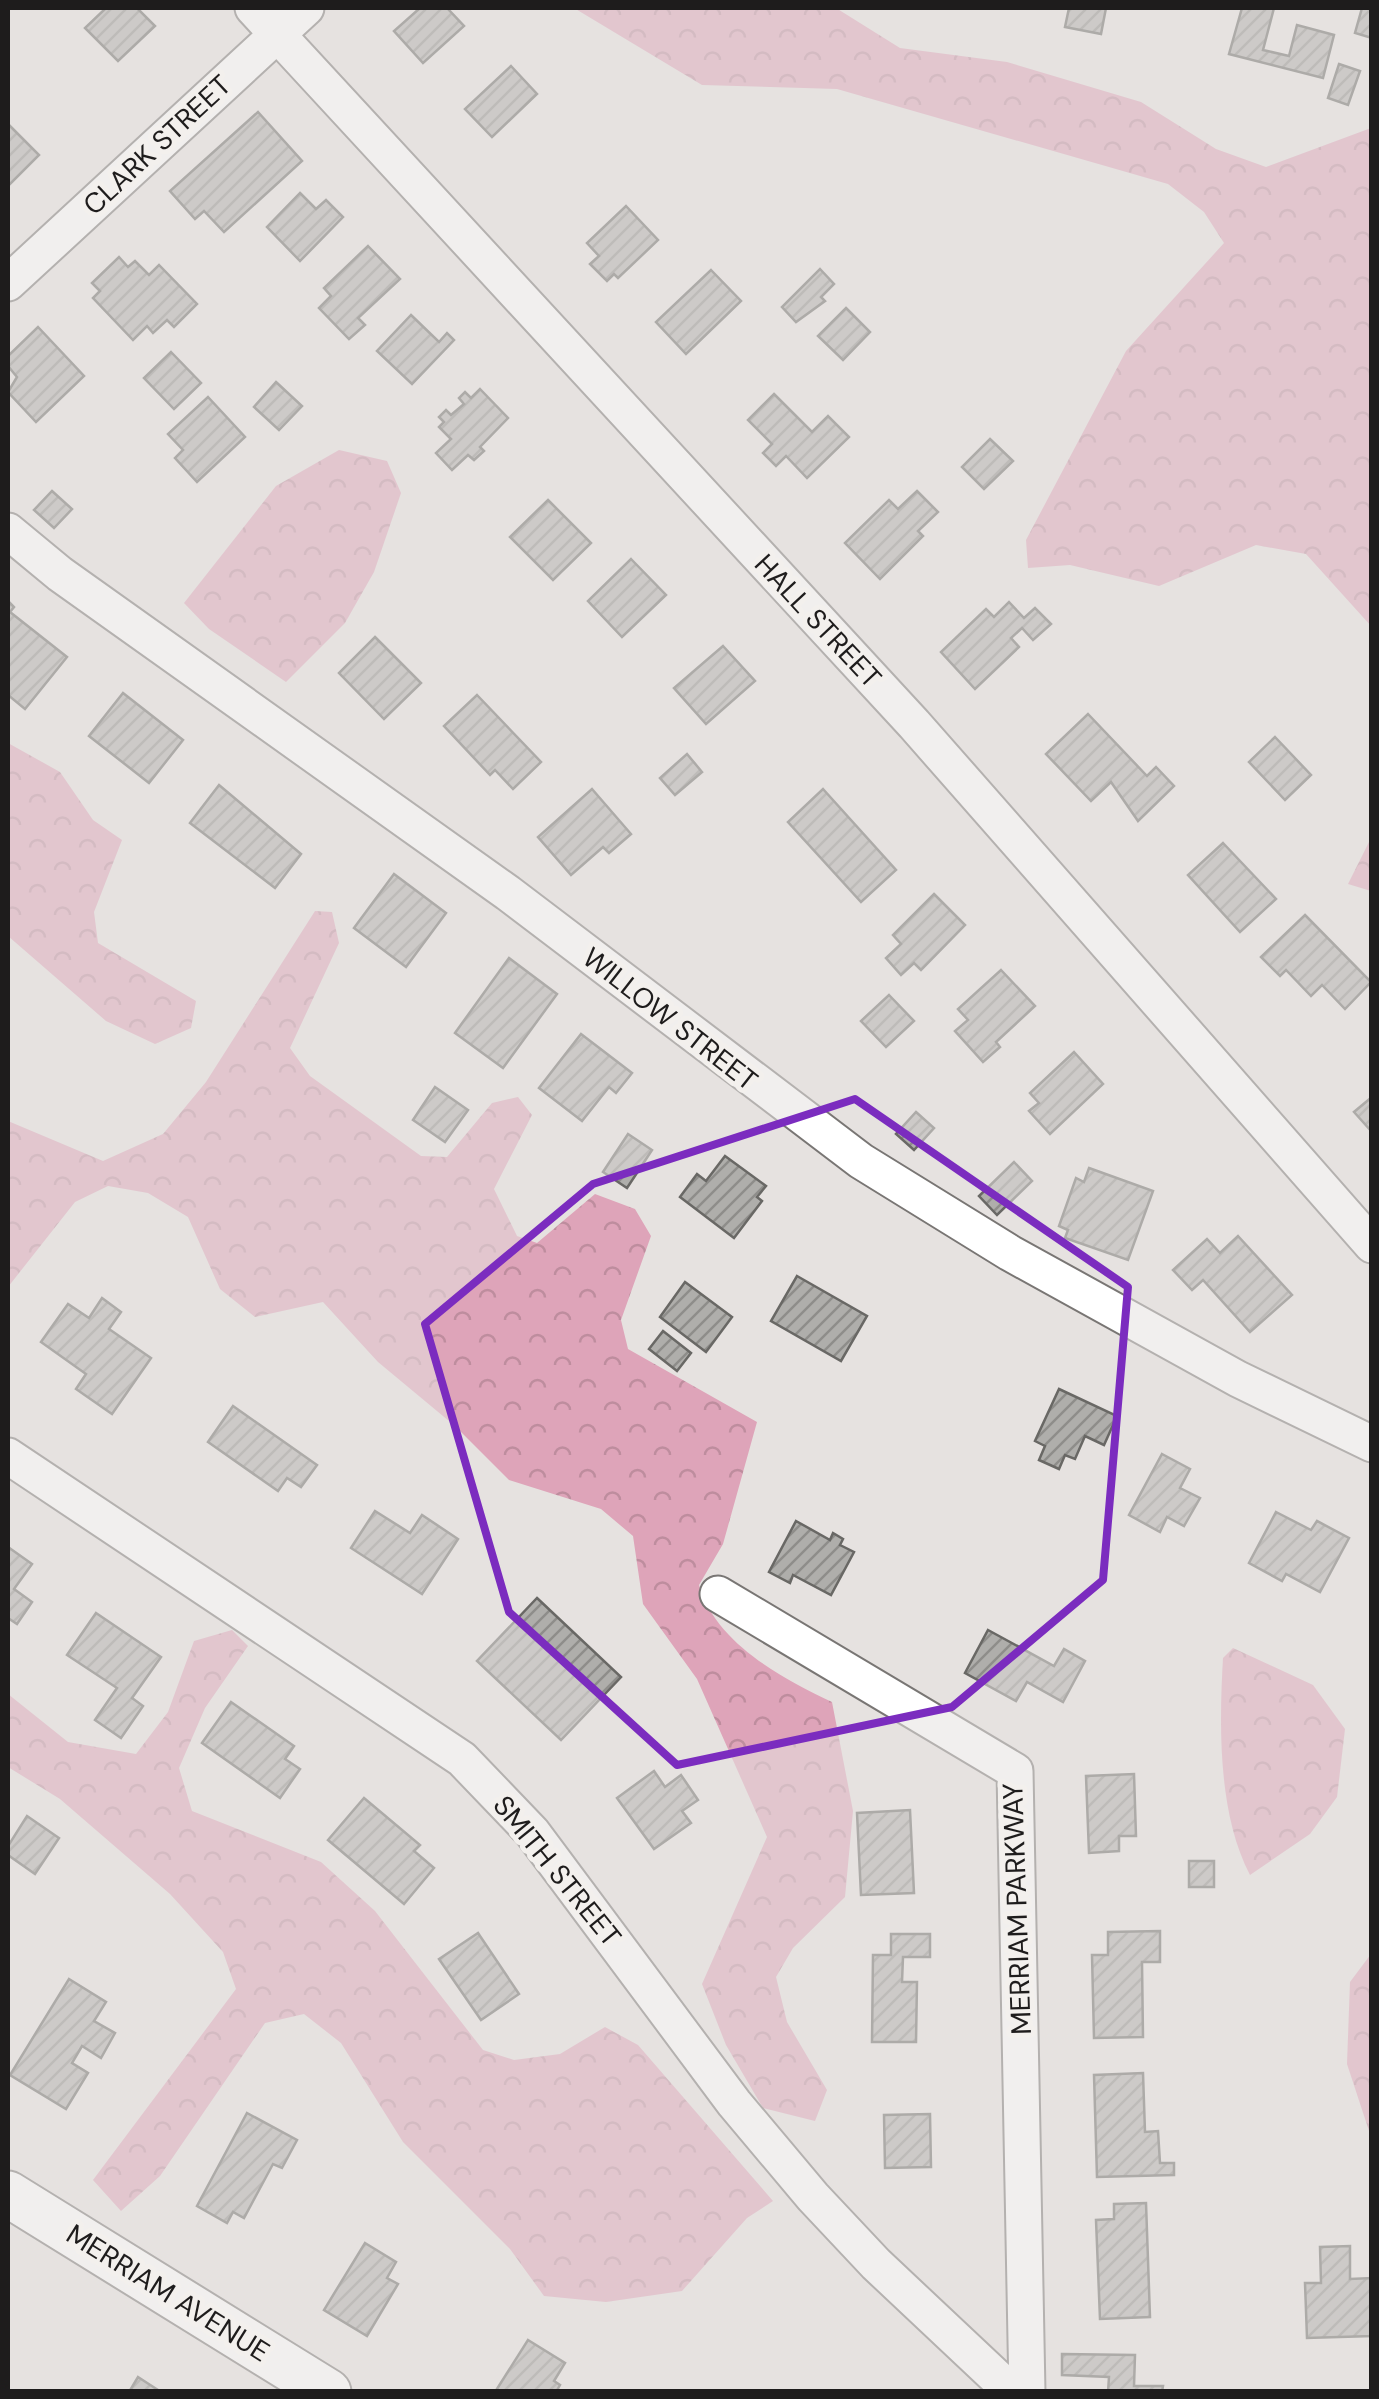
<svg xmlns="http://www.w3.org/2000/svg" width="1379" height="2399" viewBox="0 0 1379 2399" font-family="'DM Sans',sans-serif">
  <defs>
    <pattern id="forest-crowns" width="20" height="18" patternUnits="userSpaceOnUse" patternTransform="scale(2.5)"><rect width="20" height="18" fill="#dea4b9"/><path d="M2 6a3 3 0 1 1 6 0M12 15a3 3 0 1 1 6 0" fill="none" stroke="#be8d9e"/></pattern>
    <pattern id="building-hatch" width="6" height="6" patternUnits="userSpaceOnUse" patternTransform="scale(2.5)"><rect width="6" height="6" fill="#afaeab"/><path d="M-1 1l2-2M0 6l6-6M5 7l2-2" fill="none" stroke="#8e8d8a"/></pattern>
  </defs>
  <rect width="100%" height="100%" fill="#e6e2e0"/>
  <g fill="url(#forest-crowns)">
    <polygon points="574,8 836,8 900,48 1007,62 1141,102 1216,149 1266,167 1371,128 1371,626 1306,554 1256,545 1159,586 1070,565 1028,568 1026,540 1126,351 1224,243 1204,212 1168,184 837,89 702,85"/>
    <polygon points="339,450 387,461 401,493 374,572 345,623 286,682 209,629 184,603 276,486"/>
    <polygon points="8,743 60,772 93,820 122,840 94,912 98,943 196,1001 191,1028 155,1044 106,1021 8,936"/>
    <polygon points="1371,838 1372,891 1371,891 1348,884"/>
    <path d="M315,911L332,912L339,943L290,1048L310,1076L421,1156L447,1157L492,1103L518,1097L532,1115L494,1189L517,1236L537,1243L595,1194L635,1209L651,1236L621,1320L628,1349L757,1422L723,1544L699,1585C715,1642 781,1678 832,1702L853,1811L845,1897L793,1948L776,1977L787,2022L827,2090L815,2121L763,2108L726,2045L702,1984L767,1837L697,1679L643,1604L633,1536L601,1509L509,1480L455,1426L378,1362L323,1302L255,1317L220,1289L188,1217L148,1193L108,1186L75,1202L8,1287V1121L103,1161L163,1134L206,1082Z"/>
    <polygon points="232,1630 248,1646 205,1708 179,1768 192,1811 321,1862 375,1911 483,2050 514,2060 560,2054 605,2027 638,2045 773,2201 747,2218 682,2291 606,2302 544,2296 510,2249 403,2142 341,2043 304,2014 265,2023 160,2176 121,2211 93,2180 236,1989 223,1952 170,1894 60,1799 8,1767 8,1694 68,1742 136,1754 168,1712 194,1641"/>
    <path d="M1233,1648L1313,1685L1345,1729L1337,1797L1310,1834L1250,1875C1218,1814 1219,1727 1223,1658Z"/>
    <polygon points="1371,1954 1371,2137 1347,2064 1350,1982"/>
  </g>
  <g fill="url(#building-hatch)" stroke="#696865" stroke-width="2.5">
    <polygon points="106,8 137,8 155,26 118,61 85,28"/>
    <polygon points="420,8 447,8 464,26 423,63 394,31"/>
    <polygon points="1069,8 1106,8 1101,34 1065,27"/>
    <polygon points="1242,8 1274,8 1263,50 1289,56 1297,25 1334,35 1323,78 1229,54"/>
    <polygon points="1362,8 1372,8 1372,38 1355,33"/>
    <polygon points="1339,64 1360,71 1348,105 1328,98"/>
    <polygon points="511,66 537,94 492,137 465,109"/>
    <polygon points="258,112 302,161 224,232 204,211 195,219 170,191"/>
    <polygon points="8,124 39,155 8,186"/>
    <polygon points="300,193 316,209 326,200 343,217 300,261 267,227"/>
    <polygon points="626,206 658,240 618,278 614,274 607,281 590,264 599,256 587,243"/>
    <polygon points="368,246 400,279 358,318 365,325 349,339 319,308 331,296 324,288"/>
    <polygon points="119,257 128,267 135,261 149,275 159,265 197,304 174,327 167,320 153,333 147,326 133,340 93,298 100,291 92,283"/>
    <polygon points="820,269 834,284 821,297 825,301 796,322 782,307"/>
    <polygon points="711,270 741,301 686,354 656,322"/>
    <polygon points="846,308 870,332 843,360 818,336"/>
    <polygon points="411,315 439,342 447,333 454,340 412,384 377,351"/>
    <polygon points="38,327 84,376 36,422 8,392 17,377 8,366 8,356"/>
    <polygon points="171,352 201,383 174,409 144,378"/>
    <polygon points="276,382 302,406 279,430 254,407"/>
    <polygon points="480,389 508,418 480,447 484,451 474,460 468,455 452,470 436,453 451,439 439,427 444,422 439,417 446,410 451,415 464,404 459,398 465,392 471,398"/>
    <polygon points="774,394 812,432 828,416 849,437 807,478 786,456 776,466 763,453 772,444 748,420"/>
    <polygon points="208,397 245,437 197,482 175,458 183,450 168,434"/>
    <polygon points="990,439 1013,461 984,489 962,467"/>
    <polygon points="52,491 72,509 54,528 34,510"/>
    <polygon points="917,491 938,512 918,531 923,536 880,579 845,543 889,500 898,509"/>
    <polygon points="548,500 591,543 553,580 510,537"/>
    <polygon points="631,559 666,595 622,637 588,601"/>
    <polygon points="8,601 14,607 10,612 67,657 25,709 8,695"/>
    <polygon points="1009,602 1024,618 1035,608 1051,624 1033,640 1022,628 1011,638 1019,647 975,689 941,652 986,609 994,617"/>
    <polygon points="375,637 421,683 384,719 339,673"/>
    <polygon points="723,646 755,681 706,724 674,688"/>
    <polygon points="123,693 183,740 149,783 89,736"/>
    <polygon points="477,695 541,762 513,789 495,770 490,775 444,726"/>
    <polygon points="1088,714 1147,776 1156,767 1174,786 1138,821 1111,782 1091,801 1046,754"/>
    <polygon points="1275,737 1311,775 1285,800 1249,762"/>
    <polygon points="687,754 702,772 675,795 660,778"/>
    <polygon points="219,785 301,854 275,888 190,823"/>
    <polygon points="592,789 631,834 609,853 603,847 571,875 538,837"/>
    <polygon points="823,789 896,870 861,902 788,822"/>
    <polygon points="1223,843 1276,899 1240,932 1188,875"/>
    <polygon points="394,874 446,913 406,967 354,928"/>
    <polygon points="934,894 965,925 921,970 914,963 901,975 886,958 901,944 893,935"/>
    <polygon points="1305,915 1371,982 1345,1009 1322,985 1311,996 1286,970 1280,976 1261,957"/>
    <polygon points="509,958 557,994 503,1068 455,1033"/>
    <polygon points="1001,970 1035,1006 996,1042 1000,1047 983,1062 955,1031 968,1020 958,1009"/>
    <polygon points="889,995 914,1021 886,1047 861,1021"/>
    <polygon points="581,1034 632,1073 616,1093 609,1087 582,1121 539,1088"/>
    <polygon points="1074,1052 1103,1084 1050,1134 1029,1111 1039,1103 1030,1093"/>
    <polygon points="435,1087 468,1110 445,1142 413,1120"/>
    <polygon points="1372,1097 1372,1132 1354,1112"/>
    <polygon points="916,1112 934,1128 914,1150 896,1134"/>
    <polygon points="628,1134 652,1150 627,1188 603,1172"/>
    <polygon points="725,1156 766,1186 757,1197 762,1201 734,1238 680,1197 697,1174 706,1181"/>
    <polygon points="1014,1162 1032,1181 997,1215 979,1196"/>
    <polygon points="1089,1168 1153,1191 1128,1260 1065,1238 1068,1230 1059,1226 1076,1178 1084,1182"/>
    <polygon points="1238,1236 1292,1295 1250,1332 1203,1280 1192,1290 1173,1270 1207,1239 1220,1253"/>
    <polygon points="797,1276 867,1316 841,1361 771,1321"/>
    <polygon points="685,1282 732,1317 706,1352 660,1317"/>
    <polygon points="102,1298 121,1312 109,1329 151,1358 112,1414 76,1389 86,1374 41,1342 68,1304 89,1318"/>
    <polygon points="663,1331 691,1353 677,1371 649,1349"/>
    <polygon points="1059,1389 1117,1416 1104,1445 1085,1436 1075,1459 1065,1455 1059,1469 1039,1460 1045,1446 1035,1441"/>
    <polygon points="233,1406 317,1465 301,1487 287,1478 278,1491 208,1442"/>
    <polygon points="1162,1454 1190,1469 1180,1488 1200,1498 1184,1526 1167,1517 1160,1532 1129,1515"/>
    <polygon points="375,1511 410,1533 422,1515 458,1539 422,1594 351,1548"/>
    <polygon points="1276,1512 1311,1530 1317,1521 1349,1538 1320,1592 1286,1574 1282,1581 1249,1563"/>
    <polygon points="796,1521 830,1540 833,1533 843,1539 840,1545 854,1552 831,1595 793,1575 790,1583 769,1572"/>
    <polygon points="8,1547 32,1564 14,1589 32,1602 17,1624 8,1618"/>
    <polygon points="537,1598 621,1677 561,1740 477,1661"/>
    <polygon points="96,1613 161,1657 132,1698 143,1706 121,1738 95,1720 117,1688 67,1655"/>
    <polygon points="988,1630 1054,1666 1064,1649 1085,1661 1063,1702 1027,1682 1016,1701 965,1673"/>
    <polygon points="231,1702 294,1746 285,1759 300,1769 280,1798 202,1743"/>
    <polygon points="654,1771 665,1787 681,1775 698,1800 682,1811 691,1823 654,1849 617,1798"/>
    <polygon points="1134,1774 1136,1836 1119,1836 1119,1851 1089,1853 1086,1776"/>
    <polygon points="364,1798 420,1845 414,1851 434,1868 404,1904 328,1840"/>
    <polygon points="910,1810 914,1893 861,1895 857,1813"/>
    <polygon points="27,1816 59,1838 35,1874 8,1855 8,1846"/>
    <rect x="1189" y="1861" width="25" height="26"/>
    <polygon points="1160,1931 1160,1962 1142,1962 1143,2037 1094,2038 1092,1955 1108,1955 1108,1932"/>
    <polygon points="478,1933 519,1994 481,2020 439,1959"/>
    <polygon points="891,1934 930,1934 930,1957 903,1957 902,1982 917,1982 916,2042 872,2042 873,1955 891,1955"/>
    <polygon points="69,1979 106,2002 94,2021 115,2033 101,2058 82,2046 72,2063 88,2073 66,2109 10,2075"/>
    <polygon points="1143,2073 1145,2132 1158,2131 1160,2163 1174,2163 1174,2175 1097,2177 1094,2075"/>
    <polygon points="247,2113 297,2140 282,2168 273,2164 244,2218 233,2212 227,2223 197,2206"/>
    <polygon points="930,2114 931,2167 885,2168 884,2115"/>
    <polygon points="1146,2203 1150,2317 1100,2319 1096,2220 1114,2219 1114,2204"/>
    <polygon points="365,2243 396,2262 387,2278 398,2284 367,2336 324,2310"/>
    <polygon points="1350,2246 1350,2279 1372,2278 1372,2336 1307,2338 1305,2283 1321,2283 1320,2247"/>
    <polygon points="528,2340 565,2363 554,2381 560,2385 556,2392 495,2392"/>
    <polygon points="1062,2354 1135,2355 1134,2386 1163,2386 1162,2392 1108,2392 1109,2377 1062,2375"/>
    <polygon points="138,2377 161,2392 129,2392"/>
  </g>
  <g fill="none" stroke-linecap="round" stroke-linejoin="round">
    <defs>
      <g id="minor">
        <polyline points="253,8 914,724 1372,1245"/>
        <polyline points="8,283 306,8"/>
        <polyline points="8,531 60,574 508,893 861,1161 1010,1253 1238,1379 1372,1444"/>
        <polyline points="8,1456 462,1759 532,1832 734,2103 813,2197 876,2264 1012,2392"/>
        <polyline points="718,1594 1015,1771 1027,2392"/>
      </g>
      <polyline id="tertiary" points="8,2194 328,2392"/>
    </defs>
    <use href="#minor" stroke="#797674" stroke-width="39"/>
    <use href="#tertiary" stroke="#797674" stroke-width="49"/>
    <use href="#minor" stroke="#fff" stroke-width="35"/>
    <use href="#tertiary" stroke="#fff" stroke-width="45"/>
  </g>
  <path d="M0 0H1379V2399H0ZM855,1099L1128,1287L1103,1580L952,1707L677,1765L509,1612L425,1324L593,1184Z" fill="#e6e2e0" fill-opacity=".55" fill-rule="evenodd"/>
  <path fill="none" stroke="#7b2cbf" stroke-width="8" stroke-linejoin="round" d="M855,1099L1128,1287L1103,1580L952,1707L677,1765L509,1612L425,1324L593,1184Z"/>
  <g text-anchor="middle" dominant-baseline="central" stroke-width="10" stroke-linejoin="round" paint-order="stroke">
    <g font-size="28" fill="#1e1c1c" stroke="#f3f0ed">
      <text transform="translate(157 145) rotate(-43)">CLARK STREET</text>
      <text transform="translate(818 621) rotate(47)">HALL STREET</text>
      <text transform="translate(670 1019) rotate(38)">WILLOW STREET</text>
      <text transform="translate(557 1871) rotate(51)">SMITH STREET</text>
      <text transform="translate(1017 1909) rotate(-92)">MERRIAM PARKWAY</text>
      <text transform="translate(168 2293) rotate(32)">MERRIAM AVENUE</text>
    </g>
  </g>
  <rect width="1379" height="2399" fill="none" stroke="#1e1c1c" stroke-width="20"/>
</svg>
